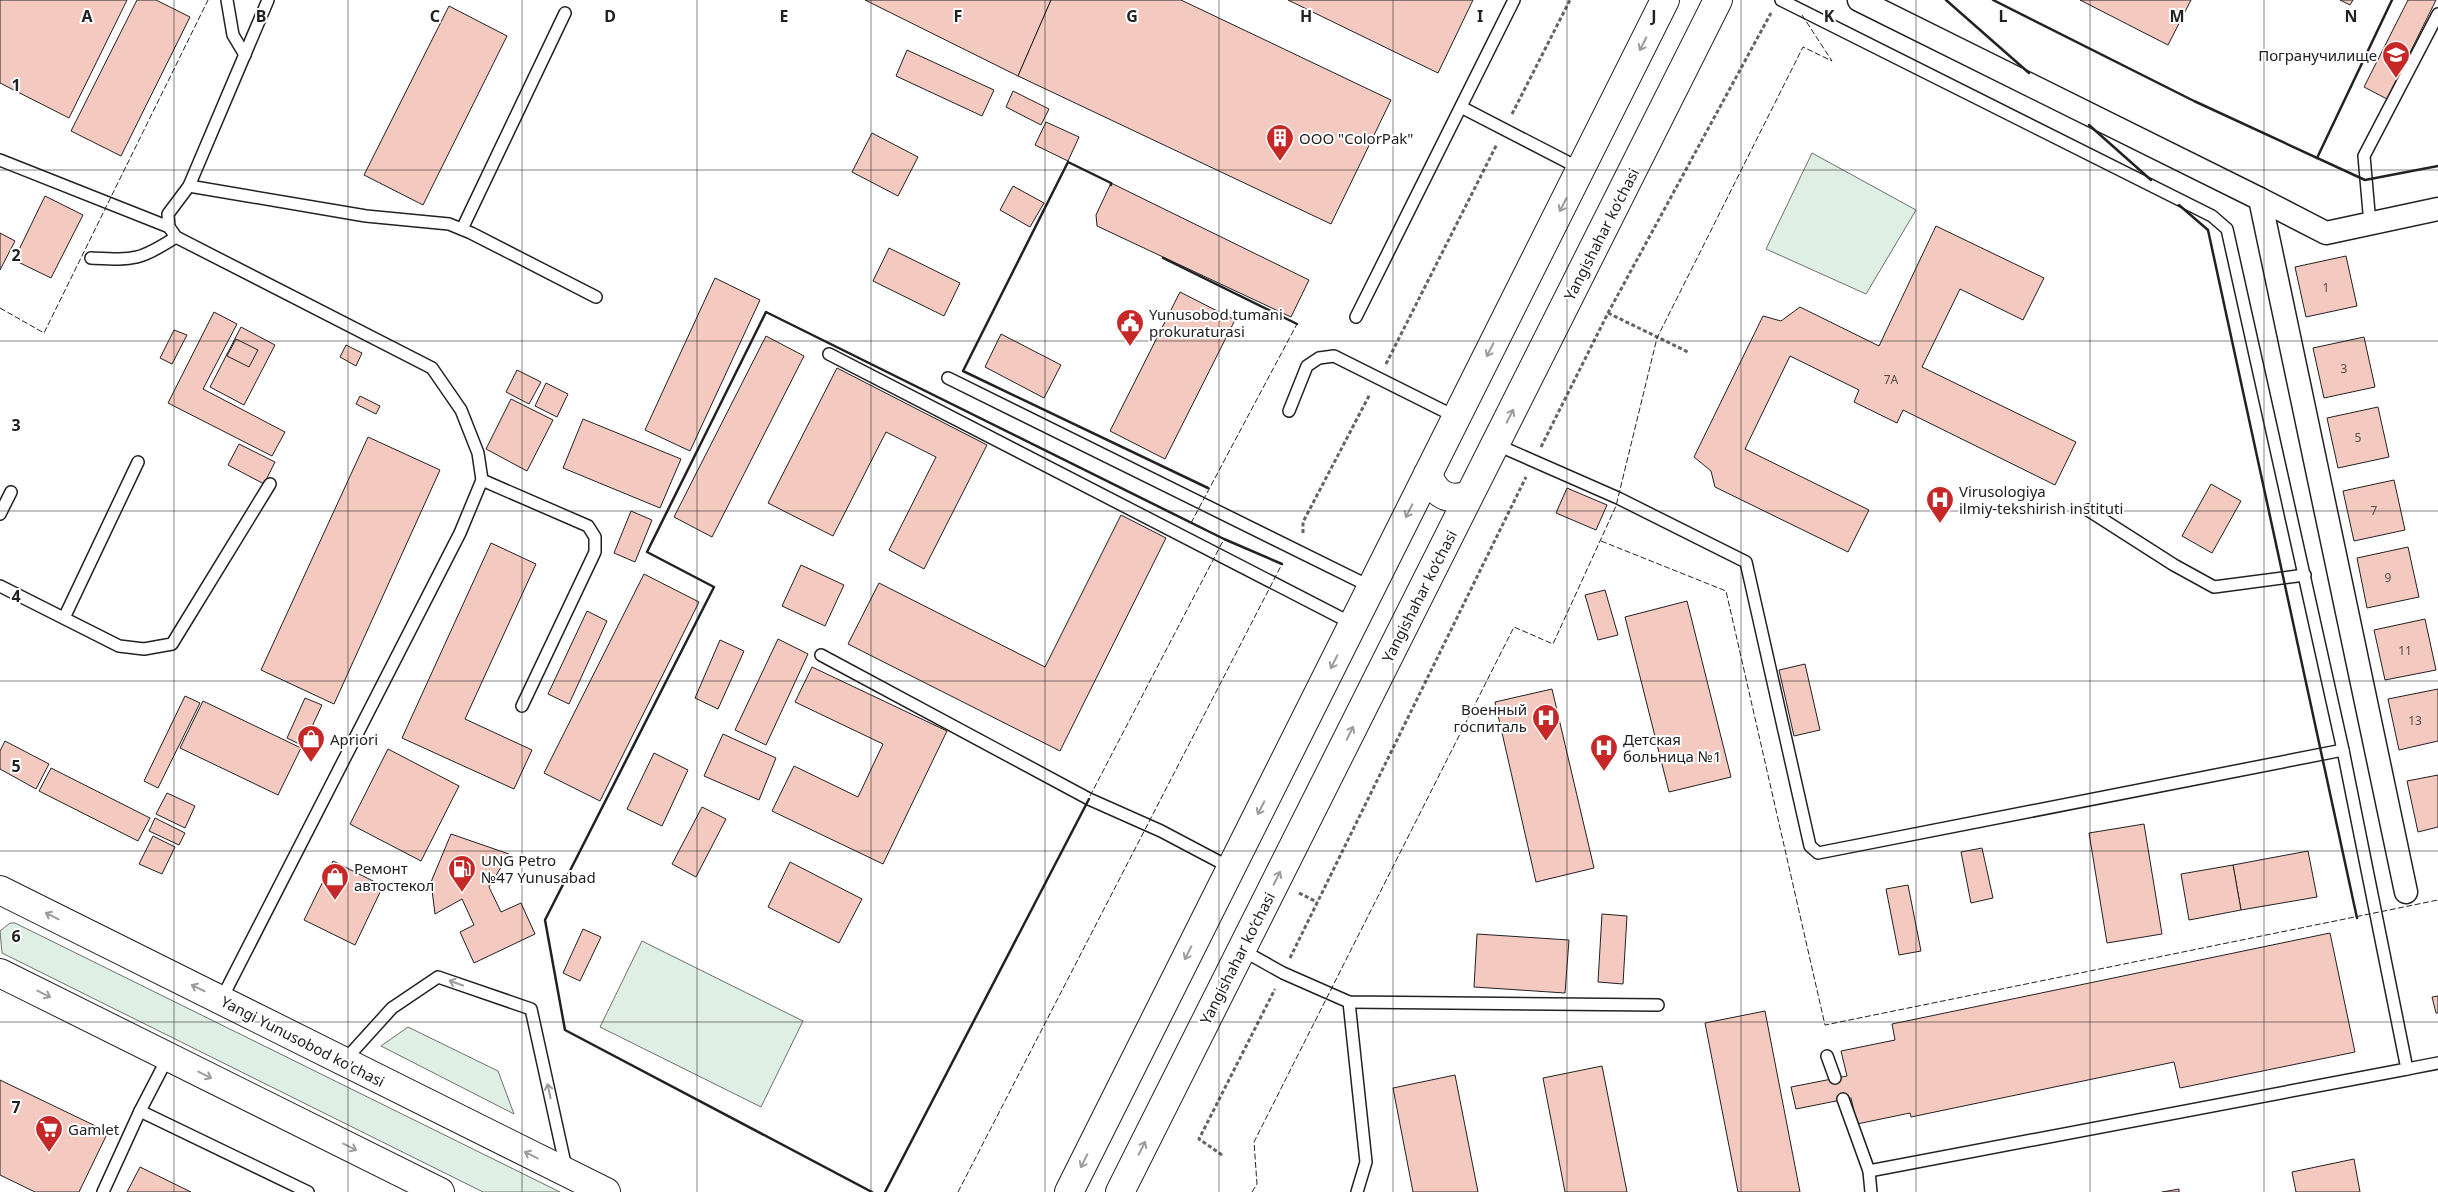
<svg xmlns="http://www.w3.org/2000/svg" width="2438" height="1192" viewBox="0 0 2438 1192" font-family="'Noto Sans',sans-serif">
  <rect width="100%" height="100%" fill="#fff"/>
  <g fill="#e0efe3" stroke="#6f6f6f">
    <polygon points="1812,153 1916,210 1866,294 1766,249"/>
    <polygon points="10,923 15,923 560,1192 483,1192 2,953 0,931"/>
    <polygon points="642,941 803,1021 761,1107 600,1027"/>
    <polygon points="408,1027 498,1071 514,1114 381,1046"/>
  </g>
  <g fill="#f3c9c0" stroke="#222">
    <polygon points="0,0 127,0 69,118 0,83"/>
    <polygon points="137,0 156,0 190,17 121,156 71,131"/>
    <polygon points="865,0 1051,0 1018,76"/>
    <polygon points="1051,0 1181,0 1391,100 1331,224 1018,76"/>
    <polygon points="1288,0 1473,0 1438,73"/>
    <polygon points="2080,0 2191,0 2168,45"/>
    <polygon points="2340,0 2353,0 2350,5"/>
    <polygon points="2408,0 2436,0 2387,99 2364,87"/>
    <polygon points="449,6 507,36 423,205 364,175"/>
    <polygon points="907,50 994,90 982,116 896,76"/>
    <polygon points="1013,91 1049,109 1041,125 1006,107"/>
    <polygon points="1046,122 1079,137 1068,161 1035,145"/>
    <polygon points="872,133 918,157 898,196 852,172"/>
    <polygon points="1111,183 1309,280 1291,317 1097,226 1096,215"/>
    <polygon points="1013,186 1044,203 1030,227 1000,210"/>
    <polygon points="45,196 83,215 51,278 14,260"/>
    <polygon points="1936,226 2044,278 2023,320 1960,289 1922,367 2076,442 2055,485 1903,410 1897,423 1854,402 1859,390 1790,356 1745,449 1869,510 1848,552 1715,487 1711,471 1694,457 1763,316 1781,321 1800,307 1879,346"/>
    <polygon points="0,233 15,241 0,270"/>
    <polygon points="889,248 960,283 944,316 873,281"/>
    <polygon points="2346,256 2357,306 2306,317 2295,267"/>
    <polygon points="715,278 760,300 690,451 645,430"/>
    <polygon points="1180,292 1235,320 1165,459 1110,431"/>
    <polygon points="214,312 237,324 203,389 285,432 272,456 168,403"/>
    <polygon points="241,327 275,345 244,405 210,387"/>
    <polygon points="174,330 187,335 172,364 160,358"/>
    <polygon points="1001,334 1061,365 1044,398 985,367"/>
    <polygon points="766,336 804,356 712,537 674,517"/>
    <polygon points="2364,337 2375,387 2324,398 2313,348"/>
    <polygon points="236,339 258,350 249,367 227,356"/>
    <polygon points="346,345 362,353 356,366 340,357"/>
    <polygon points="837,368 987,445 924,569 889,550 936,457 886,432 833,536 768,503"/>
    <polygon points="517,370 541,382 529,404 506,392"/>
    <polygon points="546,383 568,394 557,417 535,406"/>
    <polygon points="360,396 380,406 376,414 356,404"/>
    <polygon points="511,399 553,420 527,471 486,449"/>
    <polygon points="2378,407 2389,457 2338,468 2327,418"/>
    <polygon points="583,419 681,459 660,508 563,468"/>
    <polygon points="368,437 440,470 334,704 261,670"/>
    <polygon points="239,444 275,462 264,484 228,465"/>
    <polygon points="2394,480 2405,530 2354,541 2343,491"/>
    <polygon points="2211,484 2241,501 2212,553 2182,536"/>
    <polygon points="1567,488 1607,505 1596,530 1556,513"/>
    <polygon points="631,511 652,520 635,562 614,553"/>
    <polygon points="1121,515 1166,538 1060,751 848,644 879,583 1045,667"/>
    <polygon points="491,543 536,564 465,719 532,750 514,789 402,738"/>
    <polygon points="2408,547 2419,597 2367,608 2357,558"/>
    <polygon points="801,565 844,585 825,626 782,606"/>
    <polygon points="644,574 699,602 600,801 544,773"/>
    <polygon points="1605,590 1618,635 1598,640 1585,595"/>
    <polygon points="1687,601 1731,777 1669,792 1625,617"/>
    <polygon points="587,611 607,621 569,704 548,694"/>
    <polygon points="2425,619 2436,670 2385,680 2374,630"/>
    <polygon points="778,639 808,654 766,745 735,730"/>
    <polygon points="720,640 744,651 718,709 695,698"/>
    <polygon points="1805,664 1820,730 1794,736 1779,670"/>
    <polygon points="812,667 947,731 883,864 772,811 794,766 858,797 883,744 795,702"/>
    <polygon points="1552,689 1594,868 1536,882 1495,702"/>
    <polygon points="2438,689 2438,741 2399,750 2388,699"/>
    <polygon points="185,696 200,703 158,788 144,781"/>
    <polygon points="305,698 322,705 303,746 287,738"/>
    <polygon points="203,701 301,748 278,795 180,748"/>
    <polygon points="723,734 776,758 759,800 704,776"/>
    <polygon points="5,741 49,764 36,789 0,769 0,751"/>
    <polygon points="388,749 459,786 421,861 350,824"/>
    <polygon points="654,753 688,770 662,826 627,809"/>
    <polygon points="51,768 150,818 138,841 39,791"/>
    <polygon points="2438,775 2438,827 2418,832 2407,781"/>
    <polygon points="167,793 195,806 185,828 156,814"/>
    <polygon points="702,807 726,819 696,877 672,864"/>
    <polygon points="155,818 185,833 179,845 149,831"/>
    <polygon points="2144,824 2162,934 2107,943 2089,833"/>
    <polygon points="451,834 509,854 489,887 501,912 521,903 535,934 474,963 460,932 474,925 462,899 435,914 431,882"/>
    <polygon points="153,836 175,847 162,874 139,864"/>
    <polygon points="1982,848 1993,898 1971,903 1961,852"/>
    <polygon points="2308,851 2317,897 2241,910 2233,865"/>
    <polygon points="333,861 383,886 355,945 304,920"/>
    <polygon points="790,862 862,899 839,943 768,907"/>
    <polygon points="2233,865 2241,910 2189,920 2181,874"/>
    <polygon points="1908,885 1921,951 1899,955 1886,889"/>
    <polygon points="1602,914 1627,916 1623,984 1598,982"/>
    <polygon points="583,929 601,937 580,981 563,973"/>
    <polygon points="2330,933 2355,1052 2180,1088 2174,1062 1911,1117 1910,1113 1857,1124 1851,1098 1796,1109 1791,1087 1847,1076 1841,1051 1895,1040 1892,1024"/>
    <polygon points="1477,934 1569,940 1565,993 1474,987"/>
    <polygon points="2438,996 2438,1013 2436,1013 2432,997"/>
    <polygon points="1765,1011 1800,1192 1738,1192 1705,1023"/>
    <polygon points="1602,1066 1627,1192 1565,1192 1543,1078"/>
    <polygon points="1455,1075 1478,1192 1413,1192 1393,1088"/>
    <polygon points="0,1080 108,1132 79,1192 35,1192 0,1175"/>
    <polygon points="2354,1159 2360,1192 2296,1192 2292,1172"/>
    <polygon points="140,1167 191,1192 127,1192"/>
    <polygon points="2179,1189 2179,1192 2162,1192"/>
  </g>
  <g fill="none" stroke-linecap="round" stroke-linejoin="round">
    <defs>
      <g id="service">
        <polyline points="227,0 233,35 245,55"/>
        <polyline points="1781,0 2212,216 2227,229 2343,750 2407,1069 1869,1171"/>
        <polyline points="1461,107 1581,169"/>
        <polyline points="0,160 169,227"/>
        <polyline points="189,186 366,216 449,224 471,233 596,297"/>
        <polyline points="2370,224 2364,156 2438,14"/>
        <polyline points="462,229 565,13"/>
        <path d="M91,258C134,260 139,261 176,237"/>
        <polyline points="1356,317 1514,0"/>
        <polyline points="829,354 1353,624"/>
        <polyline points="948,378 1371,587"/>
        <polyline points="1289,411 1307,366 1319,358 1334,356 1456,417"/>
        <polyline points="1495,444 1618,498 1746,562 1810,846 1818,853 2343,750"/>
        <polyline points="482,480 588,526 595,537 595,552 522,706"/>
        <polyline points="2088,510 2174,565 2214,587 2305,575"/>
        <polyline points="0,514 11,492"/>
        <polyline points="0,586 119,646 144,649 172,644 270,484"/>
        <polyline points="64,618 138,462"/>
        <polyline points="821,655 1089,799 1161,831 1231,868"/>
        <polyline points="1242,950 1283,973 1349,1002 1658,1005"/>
        <polyline points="221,1000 460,533 482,480 478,453 461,410 432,368 176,237 169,227 168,214 189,186 268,0"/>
        <polyline points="1349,1002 1366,1162 1357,1192"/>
        <polyline points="1827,1056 1835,1078"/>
        <polyline points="344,1061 392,1008 438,977 531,1009 566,1168"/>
        <polyline points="2407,1069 2438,1063"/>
        <polyline points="1843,1099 1869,1171 1871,1192"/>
        <polyline points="140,1111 308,1192"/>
        <polyline points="103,1192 140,1111 168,1057"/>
      </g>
      <g id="minor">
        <polyline points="1859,0 2260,199 2406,892"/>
        <polyline points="2260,199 2326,233 2438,209"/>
      </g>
      <g id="secondary">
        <polyline points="0,890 606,1192"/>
        <polyline points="0,973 440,1192"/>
      </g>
      <g id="primary">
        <path d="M1428,474C1435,495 1449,502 1469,495"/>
        <polyline points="1069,1192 1665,0"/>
        <polyline points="1120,1192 1718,0"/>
      </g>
    </defs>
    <use href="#service" stroke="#222" stroke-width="14"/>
    <use href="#minor" stroke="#222" stroke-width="25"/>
    <use href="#secondary" stroke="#222" stroke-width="30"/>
    <use href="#primary" stroke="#222" stroke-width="30"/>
    <g stroke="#646464" stroke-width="3" stroke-dasharray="4 2.5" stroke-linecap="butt">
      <polyline points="1512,114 1570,0"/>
      <polyline points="1608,313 1688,352"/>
      <polyline points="1386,364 1497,144"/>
      <polyline points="1541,447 1608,313 1771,13"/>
      <polyline points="1303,533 1303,522 1370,394"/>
      <polyline points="1299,893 1317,902"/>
      <polyline points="1290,958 1526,477"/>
      <polyline points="1222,1155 1199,1139 1275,989"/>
    </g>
    <use href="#service" stroke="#fff" stroke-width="11"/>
    <use href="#minor" stroke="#fff" stroke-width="22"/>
    <use href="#secondary" stroke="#fff" stroke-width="28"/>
    <use href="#primary" stroke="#fff" stroke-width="28"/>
    <g stroke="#222" stroke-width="1" stroke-dasharray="6 2.5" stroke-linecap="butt">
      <polyline points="0,308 44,333 208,0"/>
      <polyline points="1191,523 1297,324"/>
      <polyline points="1601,541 1726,591 1825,1025 2438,900"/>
      <polyline points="1090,796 1224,539"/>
      <polyline points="958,1192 1282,564"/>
      <polyline points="1252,1192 1257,1184 1254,1142 1514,627 1553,644 1616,506 1657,338 1803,47 1832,61 1802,15"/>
    </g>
    <g stroke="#222" stroke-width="2.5">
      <polyline points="1946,0 2029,73"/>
      <polyline points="1993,0 2194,101 2365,180 2438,166"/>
      <polyline points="2089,125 2151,180"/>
      <polyline points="2317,158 2392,0"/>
      <polyline points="1111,185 1111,183 1068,162 963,371 1208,488"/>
      <polyline points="2179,205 2208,230 2357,918"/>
      <polyline points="1163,258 1297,324"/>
      <polyline points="872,1192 565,1030 545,920 714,587 647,552 766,312 1224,539 1282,564"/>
      <polyline points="885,1192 1089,799"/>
    </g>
  </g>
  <defs><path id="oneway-shaft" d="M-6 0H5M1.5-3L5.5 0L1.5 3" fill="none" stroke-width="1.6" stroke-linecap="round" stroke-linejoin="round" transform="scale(1.25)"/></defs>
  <g stroke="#9c9c9c">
    <use href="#oneway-shaft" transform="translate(1643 44) rotate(117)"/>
    <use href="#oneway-shaft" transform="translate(1563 205) rotate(117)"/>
    <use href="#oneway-shaft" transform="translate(1490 350) rotate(117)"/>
    <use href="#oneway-shaft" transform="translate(1510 416) rotate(-63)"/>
    <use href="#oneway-shaft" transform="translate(1409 511) rotate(117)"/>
    <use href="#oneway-shaft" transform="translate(1334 662) rotate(117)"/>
    <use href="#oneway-shaft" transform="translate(1350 733) rotate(-63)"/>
    <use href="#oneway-shaft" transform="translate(1261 808) rotate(117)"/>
    <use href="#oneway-shaft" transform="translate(1277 878) rotate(-63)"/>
    <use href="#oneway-shaft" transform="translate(52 916) rotate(-154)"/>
    <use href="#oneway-shaft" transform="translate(1188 953) rotate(117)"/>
    <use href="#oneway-shaft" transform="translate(456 983) rotate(-161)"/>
    <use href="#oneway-shaft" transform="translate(198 988) rotate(-154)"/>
    <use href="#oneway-shaft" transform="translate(44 994) rotate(27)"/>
    <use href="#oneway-shaft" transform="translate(205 1075) rotate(27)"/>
    <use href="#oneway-shaft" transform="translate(549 1091) rotate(-102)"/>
    <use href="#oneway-shaft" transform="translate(350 1147) rotate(27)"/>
    <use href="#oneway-shaft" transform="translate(1142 1148) rotate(-63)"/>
    <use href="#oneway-shaft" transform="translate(531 1155) rotate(-153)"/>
    <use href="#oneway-shaft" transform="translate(1084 1161) rotate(117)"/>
  </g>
  <path fill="none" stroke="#222" stroke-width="1" stroke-opacity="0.55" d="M174,0V1192M348,0V1192M522,0V1192M697,0V1192M871,0V1192M1045,0V1192M1219,0V1192M1393,0V1192M1567,0V1192M1741,0V1192M1916,0V1192M2090,0V1192M2264,0V1192M0,170H2438M0,341H2438M0,511H2438M0,681H2438M0,851H2438M0,1022H2438"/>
  <defs>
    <symbol id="university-pin" viewBox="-11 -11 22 30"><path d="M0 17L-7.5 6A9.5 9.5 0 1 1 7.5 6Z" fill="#c62828" stroke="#fff"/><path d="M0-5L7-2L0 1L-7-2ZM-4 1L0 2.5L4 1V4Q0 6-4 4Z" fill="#fff"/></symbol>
    <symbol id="building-pin" viewBox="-11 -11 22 30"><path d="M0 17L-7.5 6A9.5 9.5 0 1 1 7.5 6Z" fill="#c62828" stroke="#fff"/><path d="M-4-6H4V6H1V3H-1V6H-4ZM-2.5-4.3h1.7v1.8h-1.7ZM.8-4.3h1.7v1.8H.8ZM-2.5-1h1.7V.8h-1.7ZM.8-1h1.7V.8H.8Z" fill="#fff"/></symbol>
    <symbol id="civic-pin" viewBox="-11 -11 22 30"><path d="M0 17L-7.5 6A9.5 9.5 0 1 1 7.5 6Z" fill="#c62828" stroke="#fff"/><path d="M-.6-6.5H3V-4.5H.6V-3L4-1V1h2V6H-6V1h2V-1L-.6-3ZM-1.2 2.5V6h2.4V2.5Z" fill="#fff"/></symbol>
    <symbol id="hospital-pin" viewBox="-11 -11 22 30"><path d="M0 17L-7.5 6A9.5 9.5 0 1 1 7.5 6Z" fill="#c62828" stroke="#fff"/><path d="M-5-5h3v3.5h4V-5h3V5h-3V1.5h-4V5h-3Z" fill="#fff"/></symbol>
    <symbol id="shop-pin" viewBox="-11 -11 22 30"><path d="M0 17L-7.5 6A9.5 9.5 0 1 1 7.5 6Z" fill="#c62828" stroke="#fff"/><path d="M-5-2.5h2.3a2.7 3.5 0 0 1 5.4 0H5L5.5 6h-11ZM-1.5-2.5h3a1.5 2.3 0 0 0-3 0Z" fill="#fff"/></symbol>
    <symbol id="fuel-pin" viewBox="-11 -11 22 30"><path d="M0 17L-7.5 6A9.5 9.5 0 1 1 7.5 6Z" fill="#c62828" stroke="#fff"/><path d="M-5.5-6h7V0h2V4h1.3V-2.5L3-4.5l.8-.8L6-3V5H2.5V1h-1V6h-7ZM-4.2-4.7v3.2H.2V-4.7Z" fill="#fff"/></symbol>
    <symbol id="supermarket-pin" viewBox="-11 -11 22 30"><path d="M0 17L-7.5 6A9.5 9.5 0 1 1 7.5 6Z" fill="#c62828" stroke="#fff"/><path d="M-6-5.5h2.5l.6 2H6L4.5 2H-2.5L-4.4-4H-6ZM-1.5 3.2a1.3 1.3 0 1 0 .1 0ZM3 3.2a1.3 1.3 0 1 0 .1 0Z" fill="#fff"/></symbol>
  </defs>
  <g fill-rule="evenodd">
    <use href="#university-pin" x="2380" y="39" width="32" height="43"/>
    <use href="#building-pin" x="1264" y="122" width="32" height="43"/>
    <use href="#civic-pin" x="1114" y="307" width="32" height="43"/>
    <use href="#hospital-pin" x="1924" y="484" width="32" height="43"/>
    <use href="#hospital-pin" x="1530" y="702" width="32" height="43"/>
    <use href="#shop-pin" x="295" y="723" width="32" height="43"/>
    <use href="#hospital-pin" x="1588" y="732" width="32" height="43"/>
    <use href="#fuel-pin" x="446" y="853" width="32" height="43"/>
    <use href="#shop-pin" x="319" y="861" width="32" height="43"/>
    <use href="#supermarket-pin" x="33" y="1113" width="32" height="43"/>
  </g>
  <g text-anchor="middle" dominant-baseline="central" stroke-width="4" stroke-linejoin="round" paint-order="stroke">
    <g font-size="12" fill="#564c4a">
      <text x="2326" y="287">1</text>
      <text x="2344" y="368">3</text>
      <text x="1891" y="379">7A</text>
      <text x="2358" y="437">5</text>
      <text x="2374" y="510">7</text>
      <text x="2388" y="577">9</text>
      <text x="2405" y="650">11</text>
      <text x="2415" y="720">13</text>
    </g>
    <g font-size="15" fill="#222" stroke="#fff" text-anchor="start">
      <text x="2377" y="55" text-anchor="end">Погранучилище</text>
      <text x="1299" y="138">OOO "ColorPak"</text>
      <text x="1149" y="314">Yunusobod tumani<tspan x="1149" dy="17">prokuraturasi</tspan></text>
      <text x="1959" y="491">Virusologiya<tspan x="1959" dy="17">ilmiy-tekshirish instituti</tspan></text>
      <text x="1527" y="709" text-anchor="end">Военный<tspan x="1527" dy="17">госпиталь</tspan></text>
      <text x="330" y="739">Apriori</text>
      <text x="1623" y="739">Детская<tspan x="1623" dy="17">больница №1</tspan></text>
      <text x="481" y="860">UNG Petro<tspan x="481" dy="17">№47 Yunusabad</tspan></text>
      <text x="354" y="868">Ремонт<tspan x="354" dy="17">автостекол</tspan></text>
      <text x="68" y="1129">Gamlet</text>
    </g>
    <g font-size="15" fill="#222" stroke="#fff">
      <text transform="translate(1601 234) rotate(-63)">Yangishahar ko‘chasi</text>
      <text transform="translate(1419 596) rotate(-63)">Yangishahar ko‘chasi</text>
      <text transform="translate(1237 958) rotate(-63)">Yangishahar ko‘chasi</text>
      <text transform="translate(303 1041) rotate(27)">Yangi Yunusobod ko'chasi</text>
    </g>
  </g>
  <g font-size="16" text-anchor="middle" font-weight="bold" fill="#222" stroke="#fff" stroke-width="4" stroke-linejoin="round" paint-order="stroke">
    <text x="87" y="22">A</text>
    <text x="261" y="22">B</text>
    <text x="435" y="22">C</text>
    <text x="610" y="22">D</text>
    <text x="784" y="22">E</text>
    <text x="958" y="22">F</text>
    <text x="1132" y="22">G</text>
    <text x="1306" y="22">H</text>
    <text x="1480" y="22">I</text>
    <text x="1654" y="22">J</text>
    <text x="1829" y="22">K</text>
    <text x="2003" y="22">L</text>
    <text x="2177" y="22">M</text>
    <text x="2351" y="22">N</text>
    <text x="16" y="91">1</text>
    <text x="16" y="261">2</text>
    <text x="16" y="431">3</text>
    <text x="16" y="602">4</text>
    <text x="16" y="772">5</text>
    <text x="16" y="942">6</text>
    <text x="16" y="1113">7</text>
  </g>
</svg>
